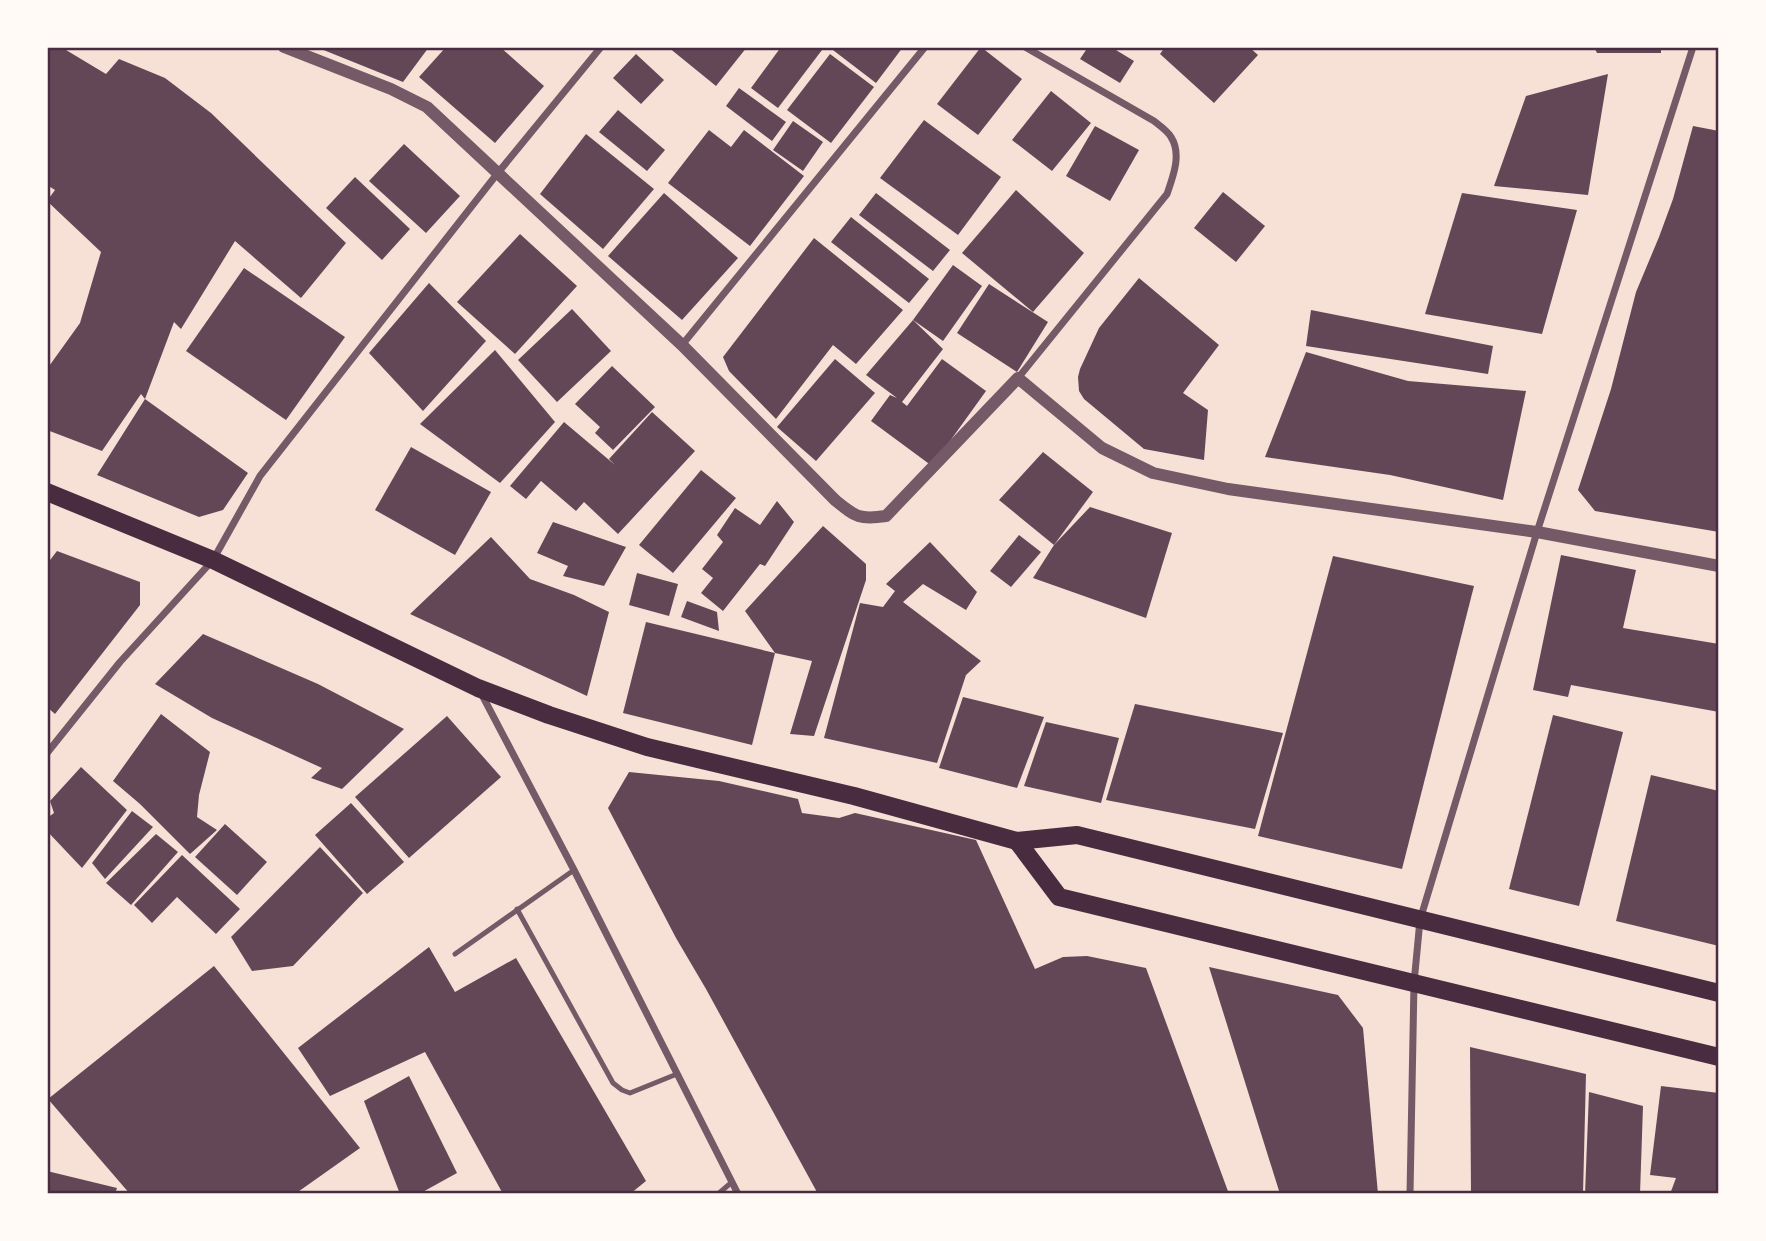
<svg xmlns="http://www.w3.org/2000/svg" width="1766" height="1241" viewBox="0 0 1766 1241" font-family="Signika,sans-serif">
  <rect width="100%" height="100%" fill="#f7e1d7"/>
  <g fill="#644757">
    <polygon points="47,47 61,47 106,74 119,59 165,78 211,113 346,243 301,298 235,241 181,329 174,322 145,399 248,473 223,510 199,517 97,475 145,399 141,394 102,451 47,430 47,369 80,323 101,252 47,201 55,190 47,185"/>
    <polygon points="322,47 429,47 403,82 321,49"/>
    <polygon points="446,47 500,47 544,86 495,143 419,77"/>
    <polygon points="668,47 747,47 716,86"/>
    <polygon points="781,47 819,47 822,50 778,108 751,88"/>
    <polygon points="829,47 903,47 876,83"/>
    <polygon points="981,47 1022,79 978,135 937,104"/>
    <polygon points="1088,47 1111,47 1134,61 1120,83 1080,59"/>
    <polygon points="1165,47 1249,47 1258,55 1214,103 1160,54"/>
    <polygon points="1594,47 1661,47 1661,53 1597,53"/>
    <polygon points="636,54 664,80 641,104 613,78"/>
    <polygon points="830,54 874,87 831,143 787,110"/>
    <polygon points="1608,74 1588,195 1494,186 1526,96"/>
    <polygon points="739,88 786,122 772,141 726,106"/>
    <polygon points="1051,91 1091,123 1052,171 1012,140"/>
    <polygon points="618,110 665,150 647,171 599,132"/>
    <polygon points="924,120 1001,177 958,235 880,178"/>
    <polygon points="793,121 823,142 803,171 773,150"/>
    <polygon points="1095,126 1139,150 1110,201 1066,176"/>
    <polygon points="1693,126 1719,131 1719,532 1595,511 1578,490 1611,389 1636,292 1659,237 1673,199"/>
    <polygon points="709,130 731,147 744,130 804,176 750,246 668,183"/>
    <polygon points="586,134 654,189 603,249 540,194"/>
    <polygon points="404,144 460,196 426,233 369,181"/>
    <polygon points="355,177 410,229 382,260 326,208"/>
    <polygon points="1016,190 1084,253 1033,312 962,253"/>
    <polygon points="1223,192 1265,226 1236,262 1194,228"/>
    <polygon points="664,193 738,258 682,320 608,256"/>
    <polygon points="876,193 950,250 933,271 859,215"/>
    <polygon points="1462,193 1577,210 1542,334 1425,314"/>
    <polygon points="851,217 929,279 909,303 831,242"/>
    <polygon points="520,234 577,286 515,354 457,302"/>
    <polygon points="814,238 903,310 856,364 833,345 776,419 729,371 723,357"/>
    <polygon points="953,265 982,286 943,341 913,320"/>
    <polygon points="244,268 345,337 286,420 186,351"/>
    <polygon points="1139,278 1219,345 1183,393 1208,410 1204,460 1144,449 1084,399 1079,391 1078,377 1080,369 1099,328"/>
    <polygon points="429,283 486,341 423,411 369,353"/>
    <polygon points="989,284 1048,322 1017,372 957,333"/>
    <polygon points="572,309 611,351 557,402 518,360"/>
    <polygon points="1311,310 1493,346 1488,374 1306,346"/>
    <polygon points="913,320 943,349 902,402 907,406 942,359 986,391 932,466 871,421 890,395 897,398 866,375"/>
    <polygon points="495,350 555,422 500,483 420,424"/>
    <polygon points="1306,352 1408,381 1526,391 1503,500 1390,475 1265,457"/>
    <polygon points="835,359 875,393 816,461 777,427"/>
    <polygon points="612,366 655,407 613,450 595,433 600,427 575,404"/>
    <polygon points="652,412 695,451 618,534 584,502 576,511 541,481 526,499 510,486 564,422 615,465 609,459"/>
    <polygon points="411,447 491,492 455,555 375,510"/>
    <polygon points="1043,452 1093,492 1054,545 999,500"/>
    <polygon points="701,470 736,498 673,573 639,545"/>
    <polygon points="777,501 794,522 765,566 760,564 723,611 701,593 713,578 702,569 723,542 717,535 735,508 760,525"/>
    <polygon points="1090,507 1172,533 1146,618 1033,578 1054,545"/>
    <polygon points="553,522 626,547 604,586 563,576 568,566 537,553"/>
    <polygon points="823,526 866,564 866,580 814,736 790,734 812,661 775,653 752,745 623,713 646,622 775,653 745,611"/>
    <polygon points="1019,535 1041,552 1011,587 990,571"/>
    <polygon points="491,537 530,579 574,595 609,612 587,696 410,614"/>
    <polygon points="930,542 977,592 966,610 923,584 903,602 981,661 966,675 937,763 824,738 860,603 883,607 895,591 886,584"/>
    <polygon points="57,551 140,582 140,605 55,714 47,707 47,564"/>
    <polygon points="1561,555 1636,570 1623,628 1719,644 1719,712 1571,685 1568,697 1533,690"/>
    <polygon points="1333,556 1474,586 1402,869 1258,836"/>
    <polygon points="637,573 678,584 669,616 629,605"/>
    <polygon points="687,601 717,612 719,631 681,617"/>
    <polygon points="203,634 318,684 404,729 342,789 311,778 322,768 212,718 155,684"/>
    <polygon points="963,697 1044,717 1017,788 939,768"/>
    <polygon points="1135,704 1283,733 1255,829 1106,800"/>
    <polygon points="161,714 210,752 199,795 197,817 217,830 190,854 140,804 113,781"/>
    <polygon points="1553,715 1623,732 1579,906 1509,889"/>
    <polygon points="447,716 501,777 409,858 355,797"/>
    <polygon points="1046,722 1119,738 1101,803 1024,786"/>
    <polygon points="81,767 127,810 82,868 47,831 47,818 54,813 50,801"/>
    <polygon points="629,772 719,781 798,799 802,813 839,818 855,813 976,840 1035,969 1063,957 1087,956 1146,968 1229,1194 818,1194 706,989 676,938 608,808"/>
    <polygon points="1651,775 1719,791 1719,946 1616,921"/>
    <polygon points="351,803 404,862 367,894 315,835"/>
    <polygon points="132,811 153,827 105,879 92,863"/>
    <polygon points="225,824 267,862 237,895 195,857"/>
    <polygon points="156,834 178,852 131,905 106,883"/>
    <polygon points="320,847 363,893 293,966 252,971 231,937"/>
    <polygon points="182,855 240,909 216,934 177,897 152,923 134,905"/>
    <polygon points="429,947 455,992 516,958 646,1181 630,1194 503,1194 425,1052 330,1096 298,1048"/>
    <polygon points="214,966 360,1148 295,1194 130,1194 48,1099"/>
    <polygon points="1209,967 1338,995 1363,1028 1378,1194 1280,1194"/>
    <polygon points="1470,1047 1586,1074 1583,1194 1471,1194"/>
    <polygon points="409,1076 457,1173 419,1194 400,1194 364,1101"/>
    <polygon points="1661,1086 1719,1093 1719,1194 1670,1194 1676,1178 1650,1175"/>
    <polygon points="1589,1092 1643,1106 1640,1194 1585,1194"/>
    <polygon points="47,1171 117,1188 115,1194 47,1194"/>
  </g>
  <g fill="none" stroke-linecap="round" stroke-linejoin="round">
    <g stroke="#755966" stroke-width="5">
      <polyline points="517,909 613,1083 622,1090 630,1093 677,1074"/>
      <polyline points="455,954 574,870"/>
      <polyline points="718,1194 732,1182"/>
    </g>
    <g stroke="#755966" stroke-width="7">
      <polyline points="682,345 925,47"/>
      <path d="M1018,378L1167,194C1173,177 1182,154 1171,137C1168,131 1159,125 1154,121L1025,47"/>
      <polyline points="481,693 574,870 738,1194"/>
      <polyline points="47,753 120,662 213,560 260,476 497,174 601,47"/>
      <polyline points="1410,1194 1414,983 1420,920 1537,532 1693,47"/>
    </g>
    <path stroke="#755966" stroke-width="12" d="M284,47L391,89L427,107L682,345L835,500C856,517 859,520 886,516L1018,378L1102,448L1153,473L1228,489L1537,532L1719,566"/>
    <g stroke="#4a2c40" stroke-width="18">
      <polyline points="47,492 213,560 478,688 549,715 647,747 854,796 1017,841 1077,835 1719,993"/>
      <polyline points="1017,841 1059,897 1719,1057"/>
    </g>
  </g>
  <rect width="1766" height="1241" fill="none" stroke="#fffaf5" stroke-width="98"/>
  <rect x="49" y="49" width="1668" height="1143" fill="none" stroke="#4a2c40" stroke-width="2.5"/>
</svg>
